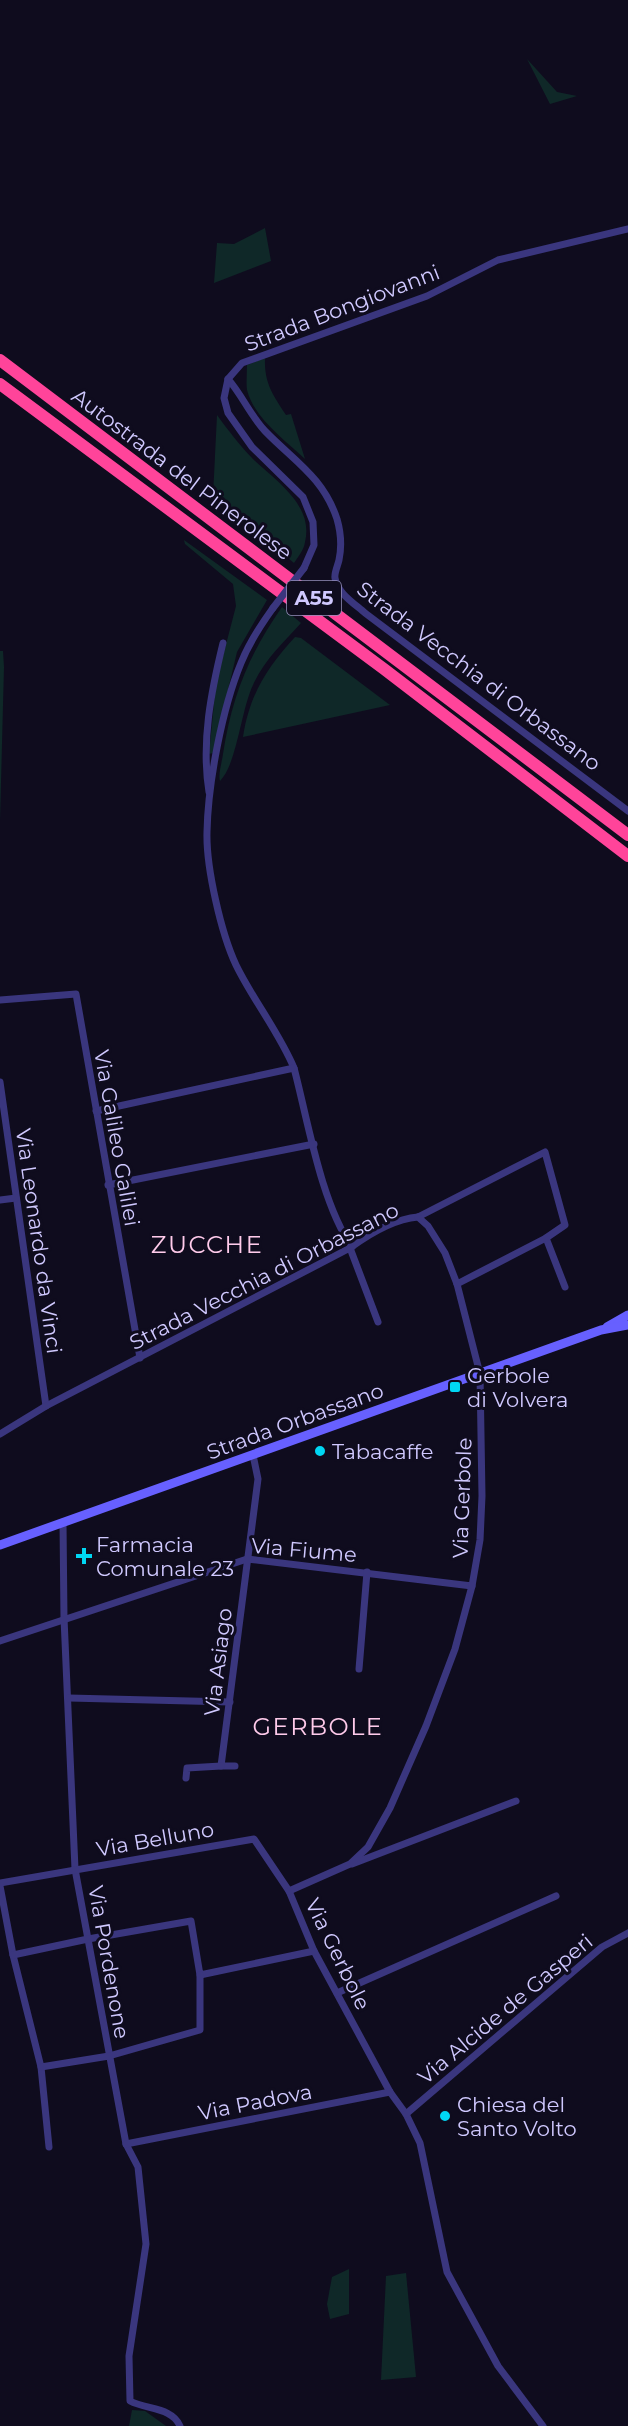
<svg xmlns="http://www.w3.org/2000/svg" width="628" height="2426" viewBox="0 0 628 2426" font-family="Montserrat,sans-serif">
  <rect width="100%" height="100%" fill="#0f0c1e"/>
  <g fill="#0f2828">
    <polygon points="527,59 557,92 577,96 550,104"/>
    <polygon points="265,228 271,261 214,283 217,243 234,244"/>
    <path d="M265,358C264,383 273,395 286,415L291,414L305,459C285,440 254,418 247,390C246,382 247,373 247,365Z"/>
    <path d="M217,415C228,430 240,446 253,459C276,481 314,505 305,542C304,550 298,557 294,563L213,496Z"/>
    <polygon points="184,540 267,600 237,652 213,753 209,754 216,683 236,606 233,584 185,544"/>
    <path d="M282,607L301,623C283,643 264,660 253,685C241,710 237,764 220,781C218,774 222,762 223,754C232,696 249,654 282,607Z"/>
    <path d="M295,637L301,638L390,705L243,737C249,696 267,667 295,637Z"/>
    <polygon points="0,651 3,651 4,667 0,821"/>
    <polygon points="349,2269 349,2314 330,2319 327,2304 332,2277"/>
    <polygon points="406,2273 416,2377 381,2380 386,2276"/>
    <polygon points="132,2410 145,2411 166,2426 129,2426"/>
  </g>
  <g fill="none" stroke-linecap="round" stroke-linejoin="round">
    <g stroke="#3a367e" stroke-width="7">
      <path d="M228,379C242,395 250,415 265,431C294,461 323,477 337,519C341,533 342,546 339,560C338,565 334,573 335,578C337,593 355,604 365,613L628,811"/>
      <polyline points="304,568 314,545 313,522 303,497 252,447 228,413 224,398 228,379 242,363 427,296 498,260 628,229"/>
      <path d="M273,608C260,626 249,643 241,663C222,709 208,783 207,832C206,867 221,933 236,965C253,1000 279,1032 294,1068C308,1121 321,1203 352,1247"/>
      <path d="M209,792C201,742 211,692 223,643"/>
      <polyline points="0,1000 76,994 140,1358"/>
      <polyline points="0,1082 46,1406"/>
      <polyline points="96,1111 294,1068"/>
      <polyline points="108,1185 314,1144"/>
      <polyline points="0,1200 16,1198"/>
      <polyline points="546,1238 565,1287"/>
      <polyline points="350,1248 378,1322"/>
      <path d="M0,1434L46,1406L350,1248C369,1234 394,1219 418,1217L545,1152L565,1225L546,1238L457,1284"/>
      <path d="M63,1522L64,1618L75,1869L126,2144L138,2167L146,2244L129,2356L130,2401C147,2410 172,2407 180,2426"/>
      <polyline points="0,1641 247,1559 472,1586"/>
      <polyline points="359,1669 367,1572"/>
      <polyline points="69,1698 230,1702"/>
      <polyline points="235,1766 221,1766 258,1479 253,1455"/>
      <polyline points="186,1778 187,1768 221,1766"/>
      <polyline points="352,1864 516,1801"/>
      <polyline points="0,1883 254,1839 289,1891 314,1951 390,2092 406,2114 420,2143 447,2272 498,2366 543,2426"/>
      <polyline points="0,1886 13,1955 41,2067 49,2147"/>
      <polyline points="289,1891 350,1864 368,1847 390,1808 426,1726 455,1649 472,1586 480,1540 482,1496 480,1374 457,1284 445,1253 428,1226 418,1217"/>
      <polyline points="13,1955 88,1939 191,1921 200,1975 314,1951"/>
      <polyline points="337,1993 556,1896"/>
      <polyline points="41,2067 109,2056 200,2030 200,1975"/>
      <polyline points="406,2114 602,1947 628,1933"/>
      <polyline points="126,2144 390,2092"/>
    </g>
    <g stroke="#6760ff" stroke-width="9">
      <polyline points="607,1327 628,1315"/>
      <polyline points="0,1545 601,1330 628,1325"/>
    </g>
    <g stroke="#ff449a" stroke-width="12">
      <polyline points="0,360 628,835"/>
      <polyline points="0,384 384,669 628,856"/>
    </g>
    <polyline stroke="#3a367e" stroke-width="7" points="273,608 304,568"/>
  </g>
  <g fill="#00d7f4" stroke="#0f0c1e" stroke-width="2">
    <rect x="449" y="1381" width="12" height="12" rx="3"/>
    <circle cx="320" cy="1451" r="6"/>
    <path d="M81 1547h6v6h6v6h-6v6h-6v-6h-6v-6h6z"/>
    <circle cx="445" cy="2116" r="6"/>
  </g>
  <g text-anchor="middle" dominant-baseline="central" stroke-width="6" stroke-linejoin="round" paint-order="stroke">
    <rect fill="#0f0c1e" stroke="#9690bc" stroke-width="1.5" x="287" y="581" width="54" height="34" rx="4.5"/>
    <g font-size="20" font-weight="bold" fill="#d0c9ff">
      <text x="314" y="598">A55</text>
    </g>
    <g font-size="21" fill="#d0c9ff" stroke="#0f0c1e">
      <text transform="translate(342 308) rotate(-21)">Strada Bongiovanni</text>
      <text transform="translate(182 474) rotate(37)">Autostrada del Pinerolese</text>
      <text transform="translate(479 676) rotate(37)">Strada Vecchia di Orbassano</text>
      <text transform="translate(117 1138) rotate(80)">Via Galileo Galilei</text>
      <text transform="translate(39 1241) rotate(82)">Via Leonardo da Vinci</text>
      <text transform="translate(264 1276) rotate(-27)">Strada Vecchia di Orbassano</text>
      <text transform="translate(295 1421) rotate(-20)">Strada Orbassano</text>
      <text transform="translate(462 1498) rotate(-88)">Via Gerbole</text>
      <text transform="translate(304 1550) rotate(5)">Via Fiume</text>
      <text transform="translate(218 1662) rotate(-83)">Via Asiago</text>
      <text transform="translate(155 1839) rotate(-10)">Via Belluno</text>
      <text transform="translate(338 1954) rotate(64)">Via Gerbole</text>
      <text transform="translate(109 1962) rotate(80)">Via Pordenone</text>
      <text transform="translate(505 2009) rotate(-40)">Via Alcide de Gasperi</text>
      <text transform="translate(255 2102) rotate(-11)">Via Padova</text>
    </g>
    <g font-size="21" fill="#d0c9ff" stroke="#0f0c1e" text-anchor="start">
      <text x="467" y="1375">Gerbole<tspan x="467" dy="24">di Volvera</tspan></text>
      <text x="332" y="1451">Tabacaffe</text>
      <text x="96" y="1544">Farmacia<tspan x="96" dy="24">Comunale 23</tspan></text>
      <text x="457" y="2104">Chiesa del<tspan x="457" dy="24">Santo Volto</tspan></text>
    </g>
    <g font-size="24" letter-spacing="1.5" fill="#ffcbeb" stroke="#0f0c1e">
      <text x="207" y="1244">ZUCCHE</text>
      <text x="318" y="1726">GERBOLE</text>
    </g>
  </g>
</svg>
